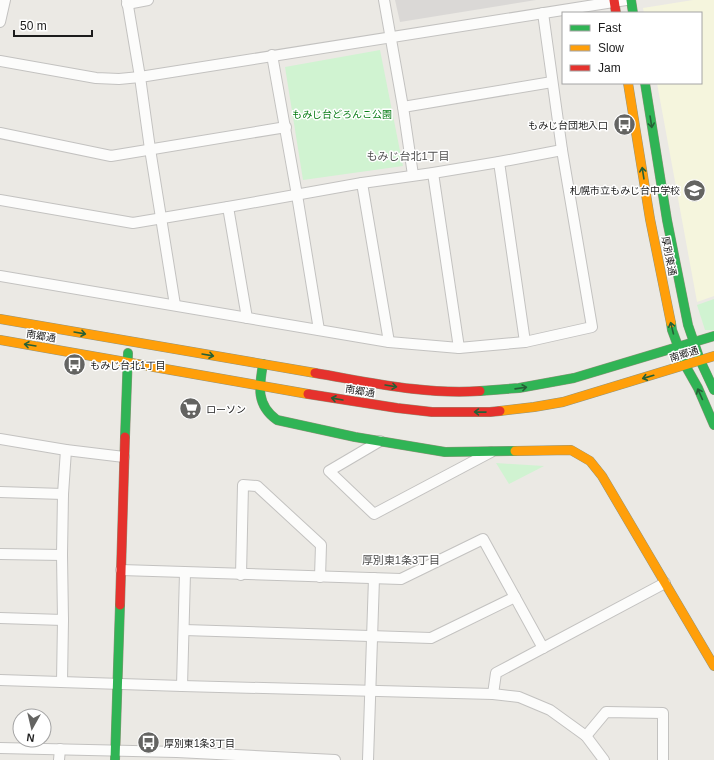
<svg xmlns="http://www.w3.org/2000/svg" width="714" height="760" viewBox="0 0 714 760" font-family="Helvetica,'Noto Sans JP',sans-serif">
  <rect width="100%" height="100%" fill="#ebe9e4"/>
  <polygon fill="#dad8d6" points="395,0 536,0 400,22"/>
  <polygon fill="#f5f5dd" points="693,0 714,0 714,296 697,302 657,83 701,83 701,13 644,13 643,8"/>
  <g fill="#d0f3d1">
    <polygon points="380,50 403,166 303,180 285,67"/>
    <polygon points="714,299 714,330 705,330 697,305"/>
    <polygon points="496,463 544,466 509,484"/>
  </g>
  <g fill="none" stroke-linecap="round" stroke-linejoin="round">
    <defs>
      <g id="street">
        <polyline points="127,0 140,77 150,149 175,305"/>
        <polyline points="384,0 403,107 413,175"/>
        <polyline points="127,4 148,0"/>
        <polyline points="0,22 5,0"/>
        <polyline points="272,55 297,195 319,330"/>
        <polyline points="0,61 96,78 119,79 140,77 626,0"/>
        <polyline points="403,107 552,82"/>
        <polyline points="0,133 111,156 286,127"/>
        <polyline points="499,162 525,342"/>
        <polyline points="433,173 459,348"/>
        <polyline points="362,183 389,342"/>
        <polyline points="0,200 133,223 228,207 362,183 433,173 499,162 562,150"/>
        <polyline points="228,207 247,318"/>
        <polyline points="0,276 389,342 459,348 525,342 592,327 562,150 543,13"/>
        <polyline points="0,439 66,450 124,457"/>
        <polyline points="380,441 329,471 374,514 491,452"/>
        <polyline points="0,492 63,494"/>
        <polyline points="0,554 62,555"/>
        <polyline points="121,570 401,579 483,539 543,648"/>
        <polyline points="241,575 243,485 257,486 321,545 320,577"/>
        <polyline points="0,618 63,620"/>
        <polyline points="184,630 431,638 515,597"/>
        <polyline points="0,680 182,686 493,694 519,697 550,710 586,736 604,760"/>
        <polyline points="62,682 63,620 62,555 63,494 66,450"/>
        <polyline points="182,686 185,573"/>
        <polyline points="493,694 496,673 665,583"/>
        <polyline points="586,736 606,712 663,713 663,760"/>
        <polyline points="0,748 177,752 335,760"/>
        <polyline points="59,760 60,749"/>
        <polyline points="368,760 374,578"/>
      </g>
      <g id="fast">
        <polyline points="631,0 633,13"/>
        <polyline points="645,83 667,220 688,325 700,360 714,390"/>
        <polyline points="671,323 672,330 685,365 698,388 714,425"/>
        <path d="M263,364C259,387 256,405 277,420L355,437L445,452L515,451"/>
        <polyline points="480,391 519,388 574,378 714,336"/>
        <polyline points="125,437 128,353"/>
        <polyline points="115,760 120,605"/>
      </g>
      <g id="slow">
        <polyline points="628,83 650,219 671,323"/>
        <polyline points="0,319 315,373"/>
        <path d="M0,340C103,358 205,376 308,394"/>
        <polyline points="500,411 534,407 563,402 714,356"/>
        <polyline points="515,451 571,450 590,461 602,476 714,666"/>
      </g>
      <g id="jam">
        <polyline points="614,0 616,13"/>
        <path d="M315,373C369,382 425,395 480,391"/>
        <polyline points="308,394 397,408 432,412 490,412 500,411"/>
        <polyline points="120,605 125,437"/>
      </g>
    </defs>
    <use href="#street" stroke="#c3c2c0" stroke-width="12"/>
    <use href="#fast" stroke="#92947c" stroke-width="10"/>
    <use href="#slow" stroke="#92947c" stroke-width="10"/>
    <use href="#jam" stroke="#92947c" stroke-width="10"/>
    <use href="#street" stroke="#fcfcfb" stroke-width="10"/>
    <use href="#fast" stroke="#30b455" stroke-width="9"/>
    <use href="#slow" stroke="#ff9f0a" stroke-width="9"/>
    <use href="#jam" stroke="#e5322d" stroke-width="9"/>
  </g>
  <defs><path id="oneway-shaft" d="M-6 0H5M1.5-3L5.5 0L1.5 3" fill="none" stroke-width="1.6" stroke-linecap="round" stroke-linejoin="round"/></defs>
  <g stroke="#256036">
    <use href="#oneway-shaft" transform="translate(651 122) rotate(81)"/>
    <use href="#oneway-shaft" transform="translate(643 173) rotate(-99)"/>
    <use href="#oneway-shaft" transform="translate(672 328) rotate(-104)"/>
    <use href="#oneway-shaft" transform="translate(80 333) rotate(10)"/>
    <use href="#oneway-shaft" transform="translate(30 345) rotate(-171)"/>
    <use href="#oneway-shaft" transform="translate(208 355) rotate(10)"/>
    <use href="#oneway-shaft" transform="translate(648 377) rotate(164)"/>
    <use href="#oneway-shaft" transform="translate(391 386) rotate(9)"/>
    <use href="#oneway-shaft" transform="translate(521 388) rotate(-8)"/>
    <use href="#oneway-shaft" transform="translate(700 394) rotate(-114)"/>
    <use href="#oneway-shaft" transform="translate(337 399) rotate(-170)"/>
    <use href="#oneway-shaft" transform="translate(480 412) rotate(-179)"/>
  </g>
  <defs>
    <symbol id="bus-disc" viewBox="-11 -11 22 22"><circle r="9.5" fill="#646462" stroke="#fff"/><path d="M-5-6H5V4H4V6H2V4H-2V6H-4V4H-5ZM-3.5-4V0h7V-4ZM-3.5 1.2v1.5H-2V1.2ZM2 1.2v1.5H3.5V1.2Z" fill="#fff"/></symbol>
    <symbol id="school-disc" viewBox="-11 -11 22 22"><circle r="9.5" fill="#646462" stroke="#fff"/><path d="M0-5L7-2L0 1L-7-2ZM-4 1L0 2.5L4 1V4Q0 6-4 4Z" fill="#fff"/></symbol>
    <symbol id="supermarket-disc" viewBox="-11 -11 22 22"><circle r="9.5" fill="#646462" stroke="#fff"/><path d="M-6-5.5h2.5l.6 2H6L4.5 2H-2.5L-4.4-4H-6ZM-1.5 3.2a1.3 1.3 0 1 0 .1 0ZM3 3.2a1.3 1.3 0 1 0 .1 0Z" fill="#fff"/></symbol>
  </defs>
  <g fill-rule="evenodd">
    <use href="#bus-disc" x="612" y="112" width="25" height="25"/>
    <use href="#school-disc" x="682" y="178" width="25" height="25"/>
    <use href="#bus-disc" x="62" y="352" width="25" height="25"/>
    <use href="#supermarket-disc" x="178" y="396" width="25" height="25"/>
    <use href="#bus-disc" x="136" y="730" width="25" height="25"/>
  </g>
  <g text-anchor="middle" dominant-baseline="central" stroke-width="3" stroke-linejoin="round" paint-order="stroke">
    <g font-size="10" fill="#077c15" stroke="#fff">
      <text x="342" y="114">もみじ台どろんこ公園</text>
    </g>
    <g font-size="10" fill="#1c1c1c" stroke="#fff" text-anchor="start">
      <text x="608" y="125" text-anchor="end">もみじ台団地入口</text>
      <text x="680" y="190" text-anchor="end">札幌市立もみじ台中学校</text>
      <text x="90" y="365">もみじ台北1丁目</text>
      <text x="206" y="409">ローソン</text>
      <text x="164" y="743">厚別東1条3丁目</text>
    </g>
    <g font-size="10" fill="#1c1c1c" stroke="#fff">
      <text transform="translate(669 256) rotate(79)">厚別東通</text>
      <text transform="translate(41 336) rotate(9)">南郷通</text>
      <text transform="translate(684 354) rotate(-17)">南郷通</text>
      <text transform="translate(360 391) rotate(9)">南郷通</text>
    </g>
    <g font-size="11" fill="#4f4f4f" stroke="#fff">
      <text x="408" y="156">もみじ台北1丁目</text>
      <text x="401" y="560">厚別東1条3丁目</text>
    </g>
  </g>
  <rect x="562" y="12" width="140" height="72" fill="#ffffff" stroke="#a4a4a4"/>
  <rect x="570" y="25" width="20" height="6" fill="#30b455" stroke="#a4a4a4"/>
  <text x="598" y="32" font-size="12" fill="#1c1c1c">Fast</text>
  <rect x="570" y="45" width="20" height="6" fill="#ff9f0a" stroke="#a4a4a4"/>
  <text x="598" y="52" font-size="12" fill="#1c1c1c">Slow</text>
  <rect x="570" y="65" width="20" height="6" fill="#e5322d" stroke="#a4a4a4"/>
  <text x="598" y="72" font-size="12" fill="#1c1c1c">Jam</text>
  <g transform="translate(32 728) rotate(188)"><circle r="19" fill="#ffffff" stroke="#a4a4a4"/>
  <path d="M0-3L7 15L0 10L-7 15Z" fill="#646462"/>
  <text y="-6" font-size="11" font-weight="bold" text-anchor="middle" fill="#1c1c1c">N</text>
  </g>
  <path d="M14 30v6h78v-6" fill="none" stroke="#1c1c1c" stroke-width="2"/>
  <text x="20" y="30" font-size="12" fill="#1c1c1c" stroke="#ffffff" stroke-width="3" paint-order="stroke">50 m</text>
</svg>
